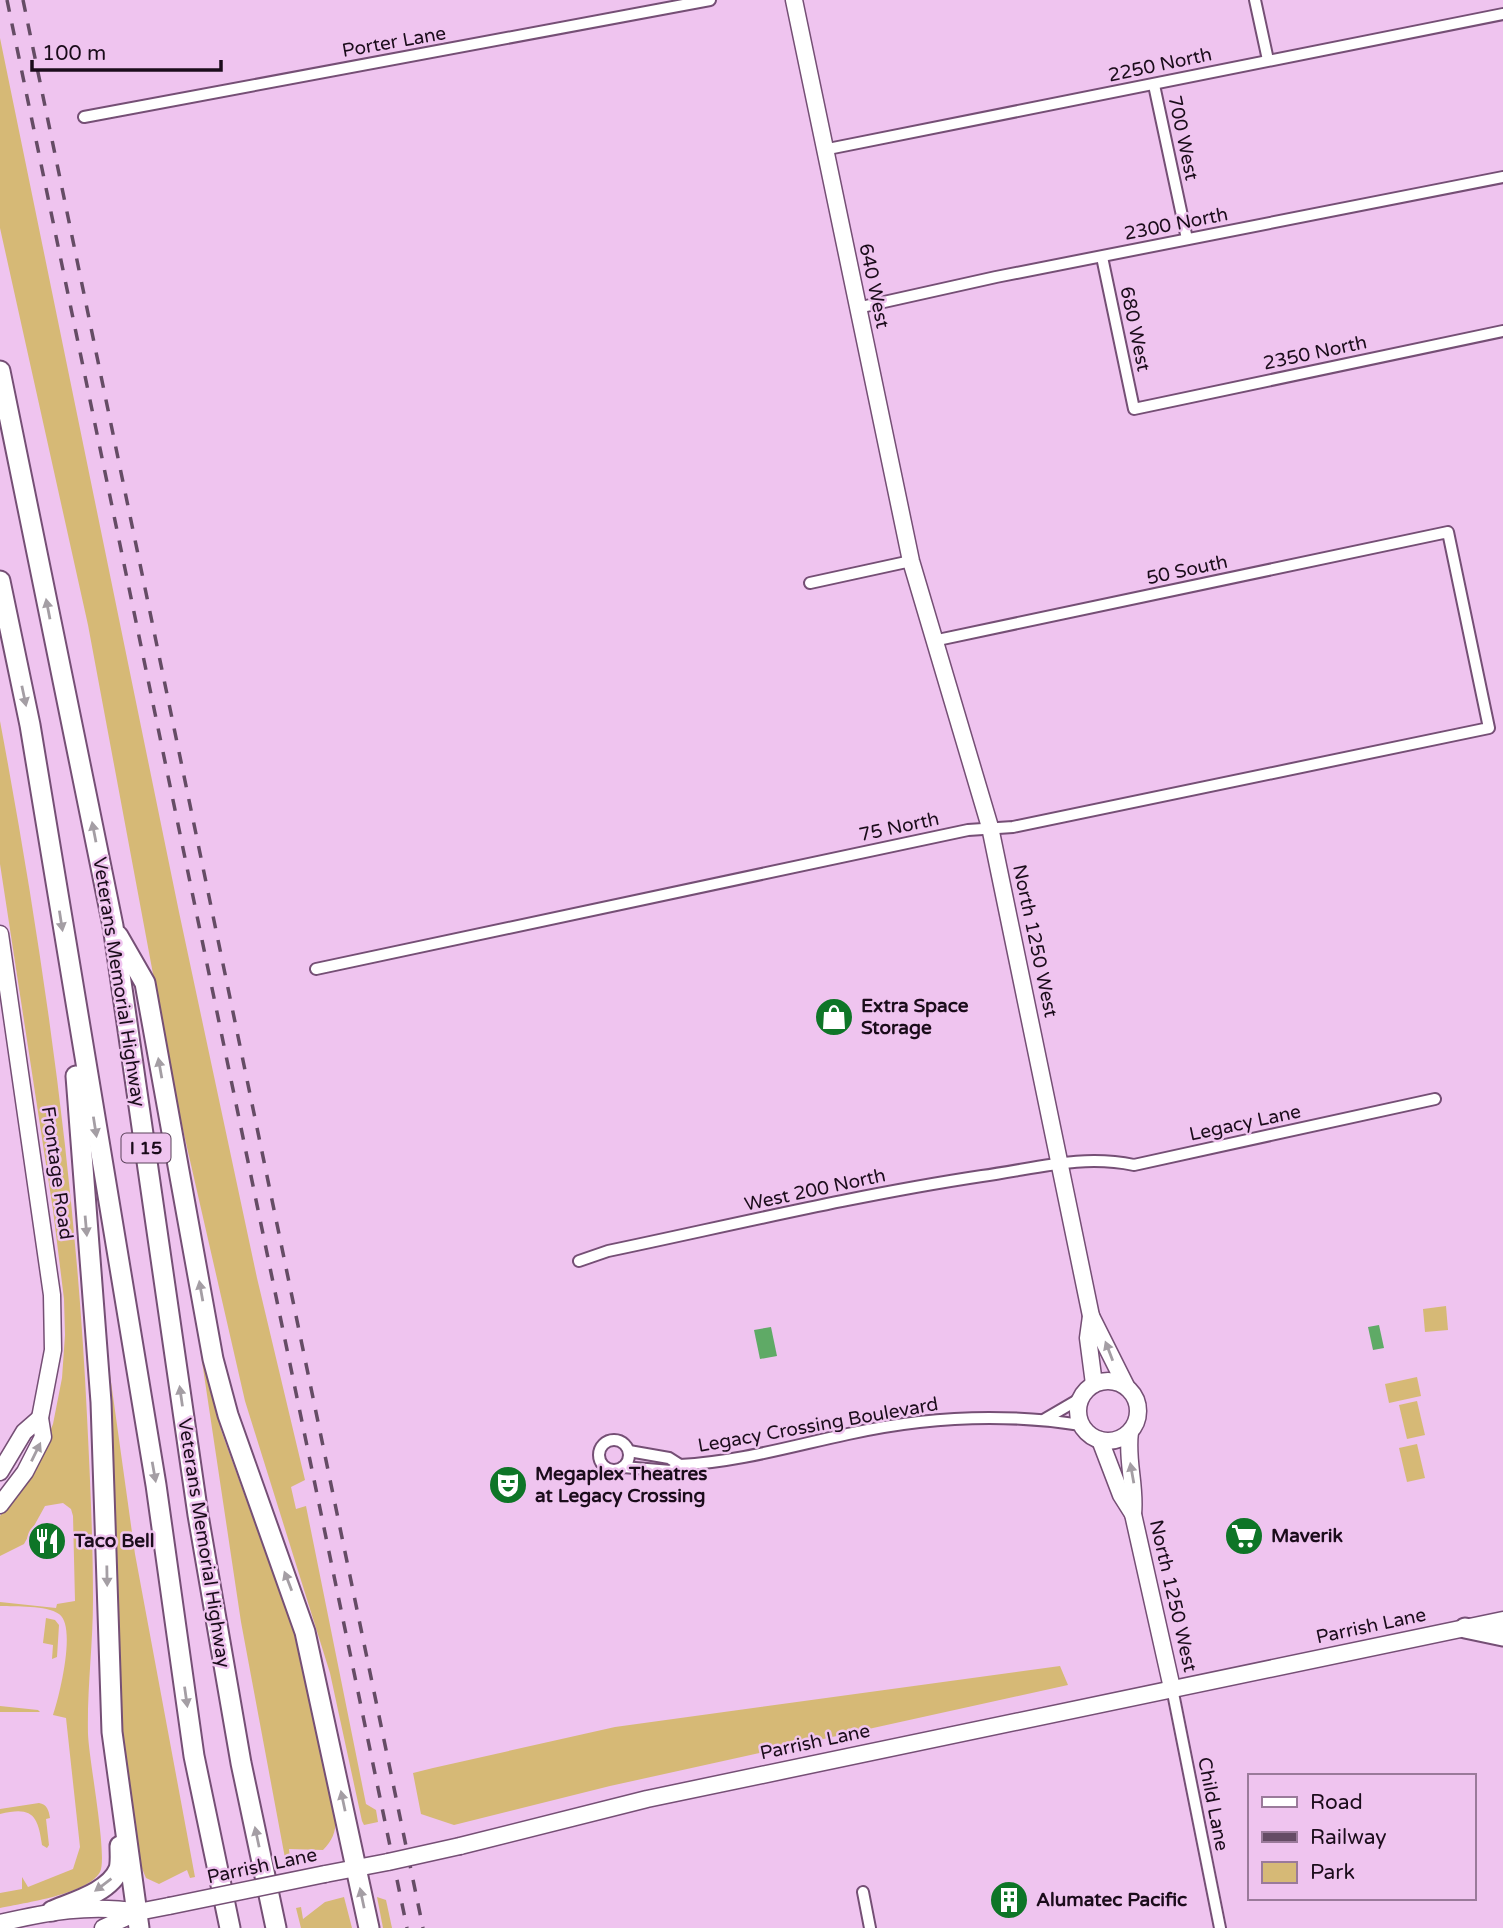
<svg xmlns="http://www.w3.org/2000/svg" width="1503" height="1928" viewBox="0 0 1503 1928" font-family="'Varela Round',sans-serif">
  <rect width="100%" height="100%" fill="#efc4ef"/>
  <g fill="#d6b976">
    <polygon points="0,38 179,912 257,1278 305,1480 291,1487 296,1509 306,1506 366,1804 376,1810 378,1822 364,1825 362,1821 330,1673 245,1401 178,1108 88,625 0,228"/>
    <path d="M0,721C43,951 76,1182 87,1416C90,1477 93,1539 93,1600C93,1645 87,1689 88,1734C89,1761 108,1857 100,1872C88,1894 24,1903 0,1908V1893L22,1889V1877L28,1887L73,1869L80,1847L66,1718L53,1715C59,1698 77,1626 59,1614C46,1605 16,1607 0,1606V1602L56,1608L57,1604L75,1601L73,1516L71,1509L63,1503L45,1506L24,1544L0,1556V1516L35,1469L53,1424L62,1378L65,1335L64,1299L53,1210L0,864Z"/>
    <path d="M190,1281L221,1430L293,1629L335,1810C337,1827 335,1838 323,1850L289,1849L290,1858H285L241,1622Z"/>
    <polygon points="1446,1306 1448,1330 1425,1332 1423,1309"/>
    <polygon points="106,1346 135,1554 195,1877 190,1878 187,1870 159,1884 146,1878 141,1866 121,1755 112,1447"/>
    <polygon points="1417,1377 1421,1396 1389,1403 1385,1384"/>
    <polygon points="1417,1401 1425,1435 1407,1439 1399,1405"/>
    <polygon points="1417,1444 1425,1478 1407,1482 1399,1448"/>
    <polygon points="46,1618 55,1620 59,1625 57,1657 52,1659 53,1645 43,1643"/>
    <polygon points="1060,1666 1068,1685 610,1786 454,1825 421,1814 413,1773 433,1768 615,1727"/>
    <polygon points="0,1706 38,1710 40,1712 0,1712"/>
    <path d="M39,1803C47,1804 49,1811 50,1818L46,1819L49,1845L47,1848L42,1845C38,1815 32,1806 0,1814V1809Z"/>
    <polygon points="344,1897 352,1928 301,1928 296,1908 301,1907 303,1919 325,1902"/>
    <polygon points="377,1897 386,1900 392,1928 383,1928"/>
  </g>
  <g fill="#5faa66">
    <polygon points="1379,1325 1384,1348 1373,1350 1368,1327"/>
    <polygon points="771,1327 777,1356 760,1359 754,1330"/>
  </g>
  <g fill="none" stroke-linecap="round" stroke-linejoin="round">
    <defs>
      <g id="street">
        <polyline points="1255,0 1268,60"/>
        <polyline points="1154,85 1187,239"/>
        <polyline points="84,117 710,0"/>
        <polyline points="823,150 1503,14"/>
        <polyline points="1102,257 1134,409 1503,331"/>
        <polyline points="857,308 996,277 1503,177"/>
        <polyline points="810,583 911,561"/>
        <polyline points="316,969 968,830 1013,827 1489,728 1448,532 933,641"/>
        <path d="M579,1261L608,1251C732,1225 856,1195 982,1176C1035,1169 1080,1154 1134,1165L1435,1099"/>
        <polyline points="1045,1419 1081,1398"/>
        <circle cx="614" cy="1455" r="15"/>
        <polyline points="629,1451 669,1458 680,1465"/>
        <path d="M623,1467L671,1471L680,1465C738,1462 792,1446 848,1434C924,1417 1004,1413 1081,1425"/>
        <polyline points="1172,1688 1220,1928"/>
        <polyline points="863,1892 870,1928"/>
      </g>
      <g id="secondary">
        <polyline points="794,0 911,561 990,827 1091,1316 1088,1338 1094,1384"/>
        <polyline points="0,934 52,1295 53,1350 40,1418 43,1437 25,1472 0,1505"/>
        <polyline points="1091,1316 1126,1386"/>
        <circle cx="1108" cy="1411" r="30"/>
        <path d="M1130,1432C1126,1460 1136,1486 1133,1514L1172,1688"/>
        <polyline points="1100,1440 1121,1495 1133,1514"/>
        <polyline points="0,1472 24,1432 40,1418"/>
        <polyline points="460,1846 647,1799 1503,1620"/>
        <polyline points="325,1874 388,1862"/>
        <path d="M0,1923C47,1912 90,1904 138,1912"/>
        <polyline points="103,1928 138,1912 169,1906"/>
      </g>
      <g id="highway">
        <polyline points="0,371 113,926 198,1515 241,1763 276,1928"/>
        <polyline points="0,581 30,725 156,1485 194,1756 230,1928"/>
        <polyline points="118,936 145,983 213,1359 228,1415 305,1632 369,1928"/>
        <polyline points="76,1076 101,1402 112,1732 139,1928"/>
        <polyline points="1465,1628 1503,1636"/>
        <path d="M52,1911C73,1902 110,1892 119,1869C121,1862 120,1853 120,1846"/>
      </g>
    </defs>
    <use href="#street" stroke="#754f75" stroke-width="14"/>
    <use href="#secondary" stroke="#754f75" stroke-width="19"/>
    <use href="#highway" stroke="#754f75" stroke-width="23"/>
    <use href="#street" stroke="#fff" stroke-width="10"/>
    <use href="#secondary" stroke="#fff" stroke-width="16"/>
    <use href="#highway" stroke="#fff" stroke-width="19"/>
    <g stroke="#654c65" stroke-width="3.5" stroke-dasharray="12 12" stroke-linecap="butt">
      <polyline points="7,0 407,1928"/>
      <polyline points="23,0 423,1928"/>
    </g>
    <defs>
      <g id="secondary-bridge">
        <polyline points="388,1862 460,1846"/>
        <polyline points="169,1906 325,1874"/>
      </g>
    </defs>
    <use href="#secondary-bridge" stroke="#754f75" stroke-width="19" stroke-linecap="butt"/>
    <use href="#secondary-bridge" stroke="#fff" stroke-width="16"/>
  </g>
  <defs><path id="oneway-solid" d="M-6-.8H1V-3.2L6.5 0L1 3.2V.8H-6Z" transform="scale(1.75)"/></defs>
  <g fill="#a49ea4">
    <use href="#oneway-solid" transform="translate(48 609) rotate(-101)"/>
    <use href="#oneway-solid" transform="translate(24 696) rotate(78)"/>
    <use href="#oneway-solid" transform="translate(94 832) rotate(-101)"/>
    <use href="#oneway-solid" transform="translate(61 921) rotate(81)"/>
    <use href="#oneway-solid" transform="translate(160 1068) rotate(-100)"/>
    <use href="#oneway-solid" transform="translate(95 1127) rotate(81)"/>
    <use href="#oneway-solid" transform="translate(86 1226) rotate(85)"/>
    <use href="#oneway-solid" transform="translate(201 1291) rotate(-100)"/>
    <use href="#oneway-solid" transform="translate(1109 1351) rotate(-111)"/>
    <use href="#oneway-solid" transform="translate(181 1396) rotate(-98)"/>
    <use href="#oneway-solid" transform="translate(36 1452) rotate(-64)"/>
    <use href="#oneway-solid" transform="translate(154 1472) rotate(80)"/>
    <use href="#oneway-solid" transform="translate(1132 1473) rotate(-100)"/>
    <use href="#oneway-solid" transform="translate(107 1576) rotate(89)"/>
    <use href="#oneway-solid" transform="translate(288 1581) rotate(-111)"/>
    <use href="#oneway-solid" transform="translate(186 1697) rotate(82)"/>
    <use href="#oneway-solid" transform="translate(343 1801) rotate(-102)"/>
    <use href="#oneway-solid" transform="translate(257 1837) rotate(-102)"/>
    <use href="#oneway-solid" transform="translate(103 1885) rotate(143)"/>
    <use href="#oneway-solid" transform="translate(362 1898) rotate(-102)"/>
  </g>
  <defs>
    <symbol id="shop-disc" viewBox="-11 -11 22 22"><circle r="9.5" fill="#0e7527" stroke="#efc4ef"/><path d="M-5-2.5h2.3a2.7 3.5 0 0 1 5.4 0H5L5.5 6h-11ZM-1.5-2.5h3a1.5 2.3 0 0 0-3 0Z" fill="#fff"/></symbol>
    <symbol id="theatre-disc" viewBox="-11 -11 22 22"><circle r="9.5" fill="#0e7527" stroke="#efc4ef"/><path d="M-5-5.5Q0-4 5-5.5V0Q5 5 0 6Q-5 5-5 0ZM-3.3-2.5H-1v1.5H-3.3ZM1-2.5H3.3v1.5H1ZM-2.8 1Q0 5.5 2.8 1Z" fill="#fff"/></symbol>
    <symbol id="supermarket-disc" viewBox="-11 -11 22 22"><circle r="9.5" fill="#0e7527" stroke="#efc4ef"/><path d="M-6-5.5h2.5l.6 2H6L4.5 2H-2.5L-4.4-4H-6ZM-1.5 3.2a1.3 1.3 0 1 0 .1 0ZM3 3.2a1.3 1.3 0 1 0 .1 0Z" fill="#fff"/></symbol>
    <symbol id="restaurant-disc" viewBox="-11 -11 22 22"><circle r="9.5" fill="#0e7527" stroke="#efc4ef"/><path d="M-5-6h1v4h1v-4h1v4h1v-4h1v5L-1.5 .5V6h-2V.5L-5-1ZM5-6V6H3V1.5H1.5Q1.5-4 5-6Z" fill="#fff"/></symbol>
    <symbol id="building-disc" viewBox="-11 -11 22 22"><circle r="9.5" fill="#0e7527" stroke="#efc4ef"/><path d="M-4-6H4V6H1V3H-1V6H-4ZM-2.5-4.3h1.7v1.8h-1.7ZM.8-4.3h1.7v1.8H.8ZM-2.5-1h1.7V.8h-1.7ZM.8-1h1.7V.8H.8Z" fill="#fff"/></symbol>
  </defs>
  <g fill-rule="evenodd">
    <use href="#shop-disc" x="812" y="995" width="44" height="44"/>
    <use href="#theatre-disc" x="486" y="1463" width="44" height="44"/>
    <use href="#supermarket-disc" x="1222" y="1514" width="44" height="44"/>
    <use href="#restaurant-disc" x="25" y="1519" width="44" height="44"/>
    <use href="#building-disc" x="987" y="1878" width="44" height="44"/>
  </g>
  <g text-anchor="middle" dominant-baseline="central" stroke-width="5" stroke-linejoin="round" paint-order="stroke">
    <rect fill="#efc4ef" stroke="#5b435b" stroke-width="2" x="121.5" y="1133.5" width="49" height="29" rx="5"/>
    <g font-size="18" font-weight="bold" fill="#1b0c1b">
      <text x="146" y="1148">I 15</text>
    </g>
    <g font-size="19" fill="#1b0c1b" stroke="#efc4ef">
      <text transform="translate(394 42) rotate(-10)">Porter Lane</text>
      <text transform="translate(1160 65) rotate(-12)">2250 North</text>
      <text transform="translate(1183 138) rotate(78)">700 West</text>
      <text transform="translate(1176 224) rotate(-11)">2300 North</text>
      <text transform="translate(874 286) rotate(78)">640 West</text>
      <text transform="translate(1135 329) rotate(78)">680 West</text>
      <text transform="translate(1315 353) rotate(-12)">2350 North</text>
      <text transform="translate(1187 570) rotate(-12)">50 South</text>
      <text transform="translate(899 827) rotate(-12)">75 North</text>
      <text transform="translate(1035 941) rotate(78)">North 1250 West</text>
      <text transform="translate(119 982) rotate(81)">Veterans Memorial Highway</text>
      <text transform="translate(1245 1123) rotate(-12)">Legacy Lane</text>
      <text transform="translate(57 1173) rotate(82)">Frontage Road</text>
      <text transform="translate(815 1190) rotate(-12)">West 200 North</text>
      <text transform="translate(818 1425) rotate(-10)">Legacy Crossing Boulevard</text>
      <text transform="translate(204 1543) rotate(81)">Veterans Memorial Highway</text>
      <text transform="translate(1173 1596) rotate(77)">North 1250 West</text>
      <text transform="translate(1371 1626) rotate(-12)">Parrish Lane</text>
      <text transform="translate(815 1742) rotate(-12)">Parrish Lane</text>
      <text transform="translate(1213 1804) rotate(79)">Child Lane</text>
      <text transform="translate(262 1866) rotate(-12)">Parrish Lane</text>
    </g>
    <g font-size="19" font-weight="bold" fill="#1b0c1b" stroke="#efc4ef" text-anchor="start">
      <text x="861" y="1006">Extra Space<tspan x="861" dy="22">Storage</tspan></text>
      <text x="535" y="1474">Megaplex Theatres<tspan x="535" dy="22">at Legacy Crossing</tspan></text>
      <text x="1271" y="1536">Maverik</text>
      <text x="74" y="1541">Taco Bell</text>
      <text x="1036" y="1900">Alumatec Pacific</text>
    </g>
  </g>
  <rect x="1248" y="1774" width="228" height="126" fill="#efc4ef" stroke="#9a7a9a" stroke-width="2"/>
  <rect x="1262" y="1797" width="35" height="10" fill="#ffffff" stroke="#9a7a9a" stroke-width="2"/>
  <text x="1310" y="1809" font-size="21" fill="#1b0c1b">Road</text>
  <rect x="1262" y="1832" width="35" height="10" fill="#654c65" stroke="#9a7a9a" stroke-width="2"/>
  <text x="1310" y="1844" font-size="21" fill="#1b0c1b">Railway</text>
  <rect x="1262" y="1862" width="35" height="21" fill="#d6b976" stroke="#9a7a9a" stroke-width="2"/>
  <text x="1310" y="1879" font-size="21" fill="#1b0c1b">Park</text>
  <path d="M32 60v10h189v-10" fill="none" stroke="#1b0c1b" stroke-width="3.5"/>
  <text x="42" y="60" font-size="21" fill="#1b0c1b" stroke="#efc4ef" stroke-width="5" paint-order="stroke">100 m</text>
</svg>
